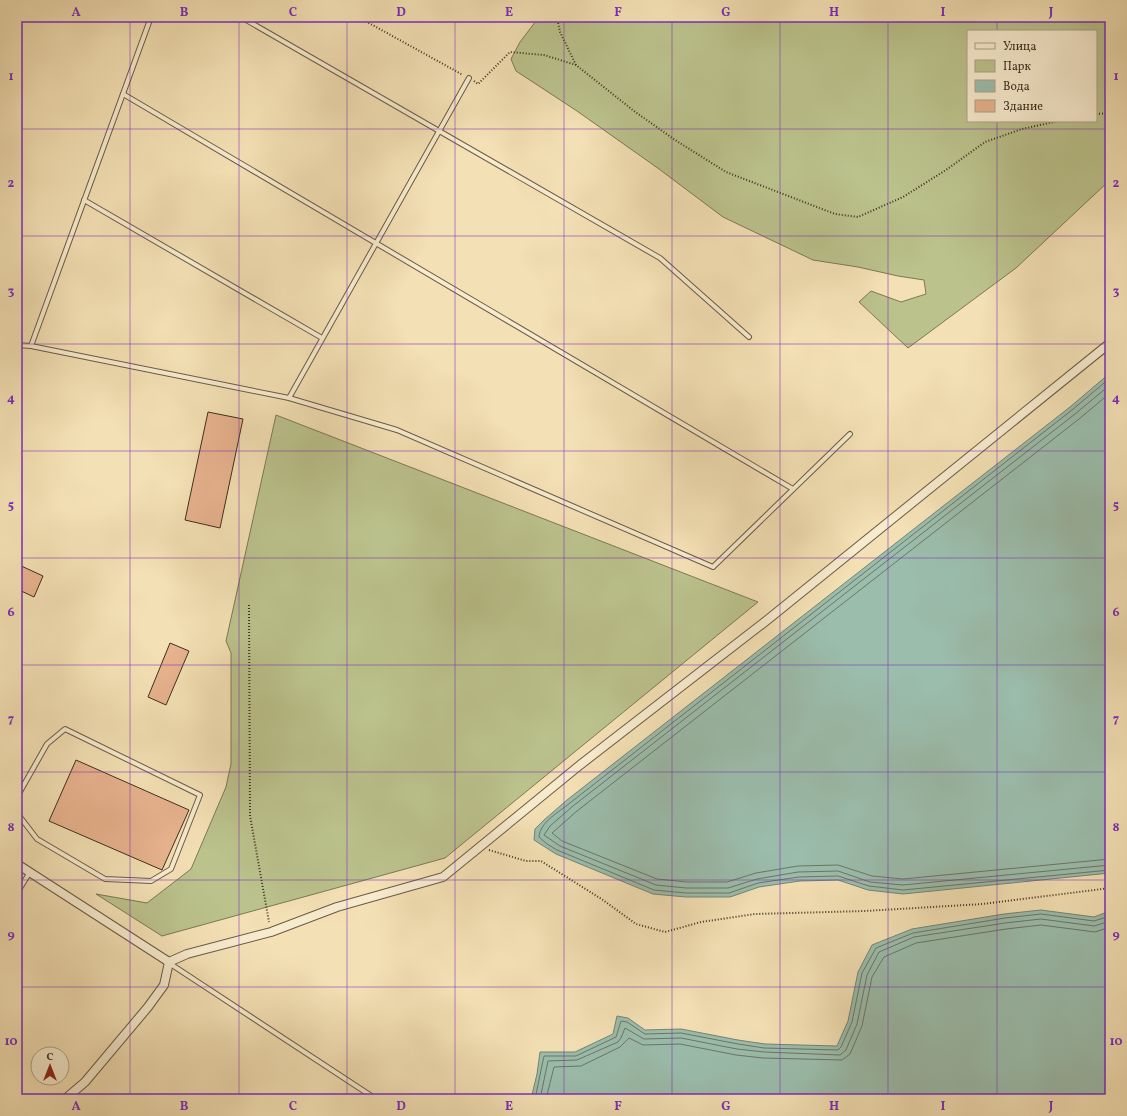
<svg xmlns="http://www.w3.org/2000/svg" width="1127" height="1116" viewBox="0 0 1127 1116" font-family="Vollkorn,serif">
  <rect width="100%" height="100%" fill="#f3e0b4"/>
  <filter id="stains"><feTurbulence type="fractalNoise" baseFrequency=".005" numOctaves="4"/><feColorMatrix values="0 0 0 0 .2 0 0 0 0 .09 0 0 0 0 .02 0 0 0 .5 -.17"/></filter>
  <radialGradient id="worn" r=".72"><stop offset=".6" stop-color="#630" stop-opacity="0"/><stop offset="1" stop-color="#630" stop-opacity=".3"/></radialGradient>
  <g fill="#bbc28c" stroke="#7c7856" fill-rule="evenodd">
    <path d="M539,17H1110V180L1016,268L908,348L859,302L871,291L901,302L926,294L924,280L898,276L858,267L813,260L723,217L659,169L577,111L516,71L511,59L520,42ZM968,31H1096V121H968Z"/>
    <polygon points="276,415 758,602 445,858 162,936 96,894 147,903 191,869 226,787 231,764 231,653 226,641"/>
  </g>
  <g fill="#9bbdac" stroke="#758474">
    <polygon points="1110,373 1110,873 903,894 868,890 838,880 800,881 759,887 730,897 686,897 653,894 556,854 534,840 535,829 544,820 567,800 1070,407"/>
    <polygon points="1041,910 1094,917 1110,911 1110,1099 531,1099 537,1074 540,1052 575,1052 613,1034 617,1016 628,1018 645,1030 681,1029 738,1040 765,1044 837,1046 848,1021 858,972 872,945 912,929 1004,914"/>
  </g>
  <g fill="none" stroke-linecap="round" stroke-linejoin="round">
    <g stroke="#6c7666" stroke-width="1">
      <path d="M1110,378L1072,410L570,803C559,812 540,822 539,837L547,844L557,850L654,890L686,893H729L758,883L799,877L838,876L869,886L903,890L1110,870"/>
      <polyline points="1110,385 1075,414 573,806 550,826 544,835 560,846 656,885 686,888 728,888 757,879 798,872 838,871 870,882 903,885 1110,865"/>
      <polyline points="1110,393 1079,419 577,811 552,833 562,841 657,879 687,882 727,882 756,873 798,866 838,865 872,876 903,879 1110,859"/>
      <polyline points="535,1099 544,1056 576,1056 616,1037 621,1021 627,1022 645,1034 681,1033 738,1044 764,1048 838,1050 841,1047 852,1022 862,973 876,948 913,933 1005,918 1041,914 1094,921 1110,916"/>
      <polyline points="540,1099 548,1061 577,1060 618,1042 621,1038 625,1028 644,1039 681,1038 737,1049 764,1052 840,1055 846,1050 857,1024 867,975 879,952 914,937 1005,923 1041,919 1094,926 1110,921"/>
      <polyline points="546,1099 554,1067 581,1066 620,1047 629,1038 643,1045 680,1044 736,1055 763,1058 842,1060 850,1054 862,1026 872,977 884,957 916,943 1006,929 1041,925 1095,932 1110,927"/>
    </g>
  </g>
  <g fill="#e8b38f" stroke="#3d2f20">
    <polygon points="208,412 243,419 220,528 185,520"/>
    <polygon points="17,564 43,576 34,597 17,589"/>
    <polygon points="170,643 189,651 166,705 148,697"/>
    <polygon points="76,760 189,810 162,870 49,821"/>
  </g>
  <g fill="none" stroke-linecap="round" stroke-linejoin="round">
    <defs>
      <g id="service">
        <polyline points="241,17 660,258 749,337"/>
        <polyline points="123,94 793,489"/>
        <polyline points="84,200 322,338"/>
        <polyline points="17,345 31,346 289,398 397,430 713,567 850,434"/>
        <polyline points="31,346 151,17"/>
        <polyline points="289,398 469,78"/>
        <polyline points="17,797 47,744 65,729 200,795 171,869 151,881 105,879 37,839 17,813"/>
        <polyline points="17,893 30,872"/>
        <polyline points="169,963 376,1099"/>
      </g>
      <g id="minor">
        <polyline points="17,864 169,962"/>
        <polyline points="169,962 187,954 271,932 337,907 443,877 580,765 766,621 1110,343"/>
        <polyline points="65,1099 85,1082 148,1007 164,985 169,962"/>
      </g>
    </defs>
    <use href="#service" stroke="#6a5b45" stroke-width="6"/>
    <use href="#minor" stroke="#6a5b45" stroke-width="10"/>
    <g stroke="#3d2f20" stroke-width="2" stroke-dasharray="1 2" stroke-linecap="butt">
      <polyline points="358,17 463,75"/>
      <polyline points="557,17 560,32 576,65"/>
      <polyline points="474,81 478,84 510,52 544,55 576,65 634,111 675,140 726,172 835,214 858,217 903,197 946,170 985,142 1022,129 1058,121"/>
      <polyline points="1096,114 1110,113"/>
      <polyline points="249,605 250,816 269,922"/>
      <polyline points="489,850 526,861 541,861 603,900 636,924 665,932 701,922 755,914 865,911 983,904 1110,888"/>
    </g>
    <use href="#service" stroke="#f7ebce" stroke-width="4"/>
    <use href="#minor" stroke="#f7ebce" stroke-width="8"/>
  </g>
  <path fill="none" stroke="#7b2cbf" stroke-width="1" stroke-opacity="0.55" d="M130,17V1099M239,17V1099M347,17V1099M455,17V1099M564,17V1099M672,17V1099M780,17V1099M888,17V1099M997,17V31M997,121V1099M17,129H1110M17,236H1110M17,344H1110M17,451H1110M17,558H1110M17,665H1110M17,772H1110M17,880H1110M17,987H1110"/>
  <rect width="1127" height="1116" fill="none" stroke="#f3e0b4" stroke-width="44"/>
  <rect x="967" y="30" width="130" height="92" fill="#f7ebce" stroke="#ada088"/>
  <rect x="975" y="43" width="20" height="6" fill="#f7ebce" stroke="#ada088"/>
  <text x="1003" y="50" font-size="12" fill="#3d2f20">Улица</text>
  <rect x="975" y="60" width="20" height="12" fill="#bbc28c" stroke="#ada088"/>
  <text x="1003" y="70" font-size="12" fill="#3d2f20">Парк</text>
  <rect x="975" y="80" width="20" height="12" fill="#9bbdac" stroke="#ada088"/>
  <text x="1003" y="90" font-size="12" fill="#3d2f20">Вода</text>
  <rect x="975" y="100" width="20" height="12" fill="#e8b38f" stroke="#ada088"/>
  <text x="1003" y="110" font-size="12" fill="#3d2f20">Здание</text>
  <g transform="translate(50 1066)"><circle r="19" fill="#f7ebce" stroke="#ada088"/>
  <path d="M0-3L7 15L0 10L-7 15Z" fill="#8f2418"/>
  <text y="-6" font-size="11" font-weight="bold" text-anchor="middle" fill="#3d2f20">С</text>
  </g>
  <rect x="22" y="22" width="1083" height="1072" fill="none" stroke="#7b2cbf" stroke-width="1.5"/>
  <g font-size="13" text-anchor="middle" font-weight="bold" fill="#7b2cbf">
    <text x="76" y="16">A</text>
    <text x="184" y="16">B</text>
    <text x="293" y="16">C</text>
    <text x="401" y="16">D</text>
    <text x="509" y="16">E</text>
    <text x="618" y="16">F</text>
    <text x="726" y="16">G</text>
    <text x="834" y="16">H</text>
    <text x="943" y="16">I</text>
    <text x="1051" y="16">J</text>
    <text x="11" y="80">1</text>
    <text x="1116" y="80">1</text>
    <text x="11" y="187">2</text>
    <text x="1116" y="187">2</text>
    <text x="11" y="295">3</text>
    <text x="1116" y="295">3</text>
    <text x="11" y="402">4</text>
    <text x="1116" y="402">4</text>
    <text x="11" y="509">5</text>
    <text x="1116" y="509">5</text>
    <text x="11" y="616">6</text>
    <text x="1116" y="616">6</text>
    <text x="11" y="723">7</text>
    <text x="1116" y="723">7</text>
    <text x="11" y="831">8</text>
    <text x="1116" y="831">8</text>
    <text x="11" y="938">9</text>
    <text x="1116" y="938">9</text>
    <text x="11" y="1045">10</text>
    <text x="1116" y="1045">10</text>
    <text x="76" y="1110">A</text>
    <text x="184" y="1110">B</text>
    <text x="293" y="1110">C</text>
    <text x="401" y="1110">D</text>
    <text x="509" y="1110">E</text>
    <text x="618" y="1110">F</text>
    <text x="726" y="1110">G</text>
    <text x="834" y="1110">H</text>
    <text x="943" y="1110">I</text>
    <text x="1051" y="1110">J</text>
  </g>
  <rect width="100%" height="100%" filter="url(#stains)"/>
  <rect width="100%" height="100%" fill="url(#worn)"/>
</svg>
